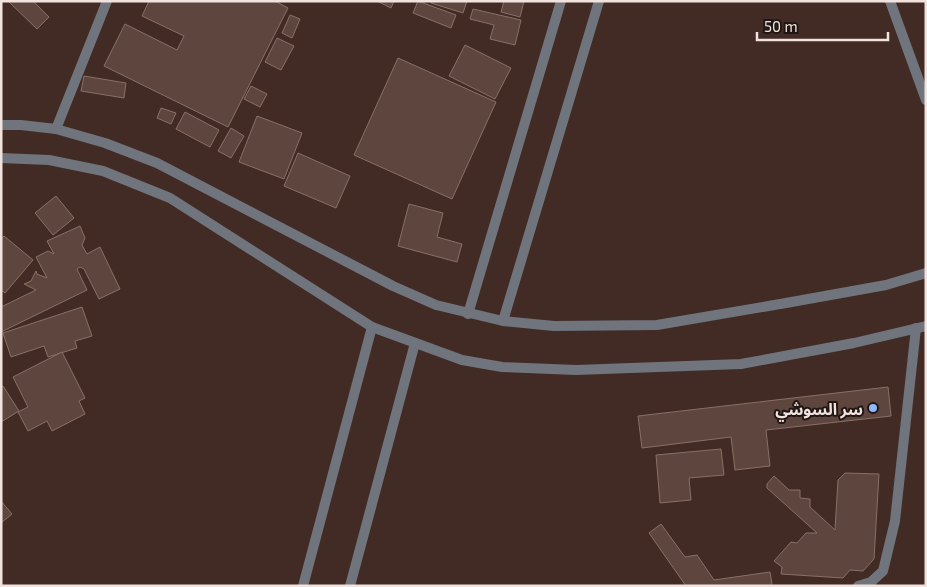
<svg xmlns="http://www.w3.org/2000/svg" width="927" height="587" viewBox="0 0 927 587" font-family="'Exo 2','Noto Sans Arabic',sans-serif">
  <rect width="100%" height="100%" fill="#412b24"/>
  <g fill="#5e463f" stroke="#897067">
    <polygon points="8,1 33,1 49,17 37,29"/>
    <polygon points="149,1 275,1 288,8 228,127 104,66 125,24 177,50 184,36 142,16"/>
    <polygon points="377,1 394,1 391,8"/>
    <polygon points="418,1 456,15 451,28 413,13"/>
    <polygon points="431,1 467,1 463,13 431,3"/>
    <polygon points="504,1 524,1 520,17 501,12"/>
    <polygon points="473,9 521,20 515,45 490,39 494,25 470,19"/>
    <polygon points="290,15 300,19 292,38 282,33"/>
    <polygon points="277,38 294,46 281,70 265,62"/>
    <polygon points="465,45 511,68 495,99 449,76"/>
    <polygon points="398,58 496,102 452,199 354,155"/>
    <polygon points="84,76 126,83 124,98 81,91"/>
    <polygon points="251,86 267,94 260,107 244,99"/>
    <polygon points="161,108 176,113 171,124 157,118"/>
    <polygon points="185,112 219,130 210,147 176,129"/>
    <polygon points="257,116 302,133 284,179 239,162"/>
    <polygon points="231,128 244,136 231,158 218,151"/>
    <polygon points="298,153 350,176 336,208 284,186"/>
    <polygon points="56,196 74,218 53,235 35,213"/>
    <polygon points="409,204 443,213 437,237 462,244 457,262 398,246"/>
    <polygon points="80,226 85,238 82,245 87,254 100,247 120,289 99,299 84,269 80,267 77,269 87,290 1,332 1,307 36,290 24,284 31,281 36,271 37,274 47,278 36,257 48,251 54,254 47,241"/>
    <polygon points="4,236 33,260 5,293 1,290 1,239"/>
    <polygon points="82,307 92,336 75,341 77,348 48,357 44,346 11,357 3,333"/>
    <polygon points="62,352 85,398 79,401 85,414 52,431 47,421 28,431 18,412 28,407 13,377"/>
    <polygon points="3,386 19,411 1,422 1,387"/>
    <polygon points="888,387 891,416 766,430 770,466 735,470 731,437 642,448 638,416"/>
    <polygon points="721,449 724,475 689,478 691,500 660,503 656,455"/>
    <polygon points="845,473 879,474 874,559 863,571 850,570 843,578 781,574 782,567 774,561 791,542 797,543 806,533 817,533 767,488 767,484 774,476 789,490 800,490 800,498 810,499 810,507 835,530 838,480"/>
    <polygon points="1,501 12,514 1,523"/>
    <polygon points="661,524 685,557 697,555 714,580 770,572 772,584 770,586 686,586 649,533"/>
  </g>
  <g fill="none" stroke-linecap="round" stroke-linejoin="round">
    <g stroke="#6f747d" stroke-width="10">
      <polyline points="890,1 926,100"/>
      <polyline points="56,129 107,1"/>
      <polyline points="468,314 561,1"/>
      <polyline points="503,321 599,1"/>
      <polyline points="858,586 871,582 883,571 895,521 916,328"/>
    </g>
    <g stroke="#6f747d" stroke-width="10">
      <polyline points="1,125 21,125 56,129 105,143 157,163 393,286 436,305 503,321 554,326 657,325 786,303 886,285 926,273"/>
      <polyline points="1,158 49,160 103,171 170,198 372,327 462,360 502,367 576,370 741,364 854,343 926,326"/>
      <polyline points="303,586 372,327"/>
      <polyline points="350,586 415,343"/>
    </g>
  </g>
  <circle fill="#90b8fd" stroke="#201613" stroke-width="2" cx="873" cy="408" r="5"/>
  <g text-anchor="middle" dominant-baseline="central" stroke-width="4" stroke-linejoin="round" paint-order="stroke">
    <g font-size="16" font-weight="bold" fill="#f2e3de" stroke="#201613" text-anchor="end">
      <text x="863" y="408">سر السوشي</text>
    </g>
  </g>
  <rect width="927" height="587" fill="none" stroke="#f2e3de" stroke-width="5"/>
  <path d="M757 32v8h131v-8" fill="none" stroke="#f2e3de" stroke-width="2.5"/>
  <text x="764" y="32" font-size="15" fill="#f2e3de" stroke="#201613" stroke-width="4" paint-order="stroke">50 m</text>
</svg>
